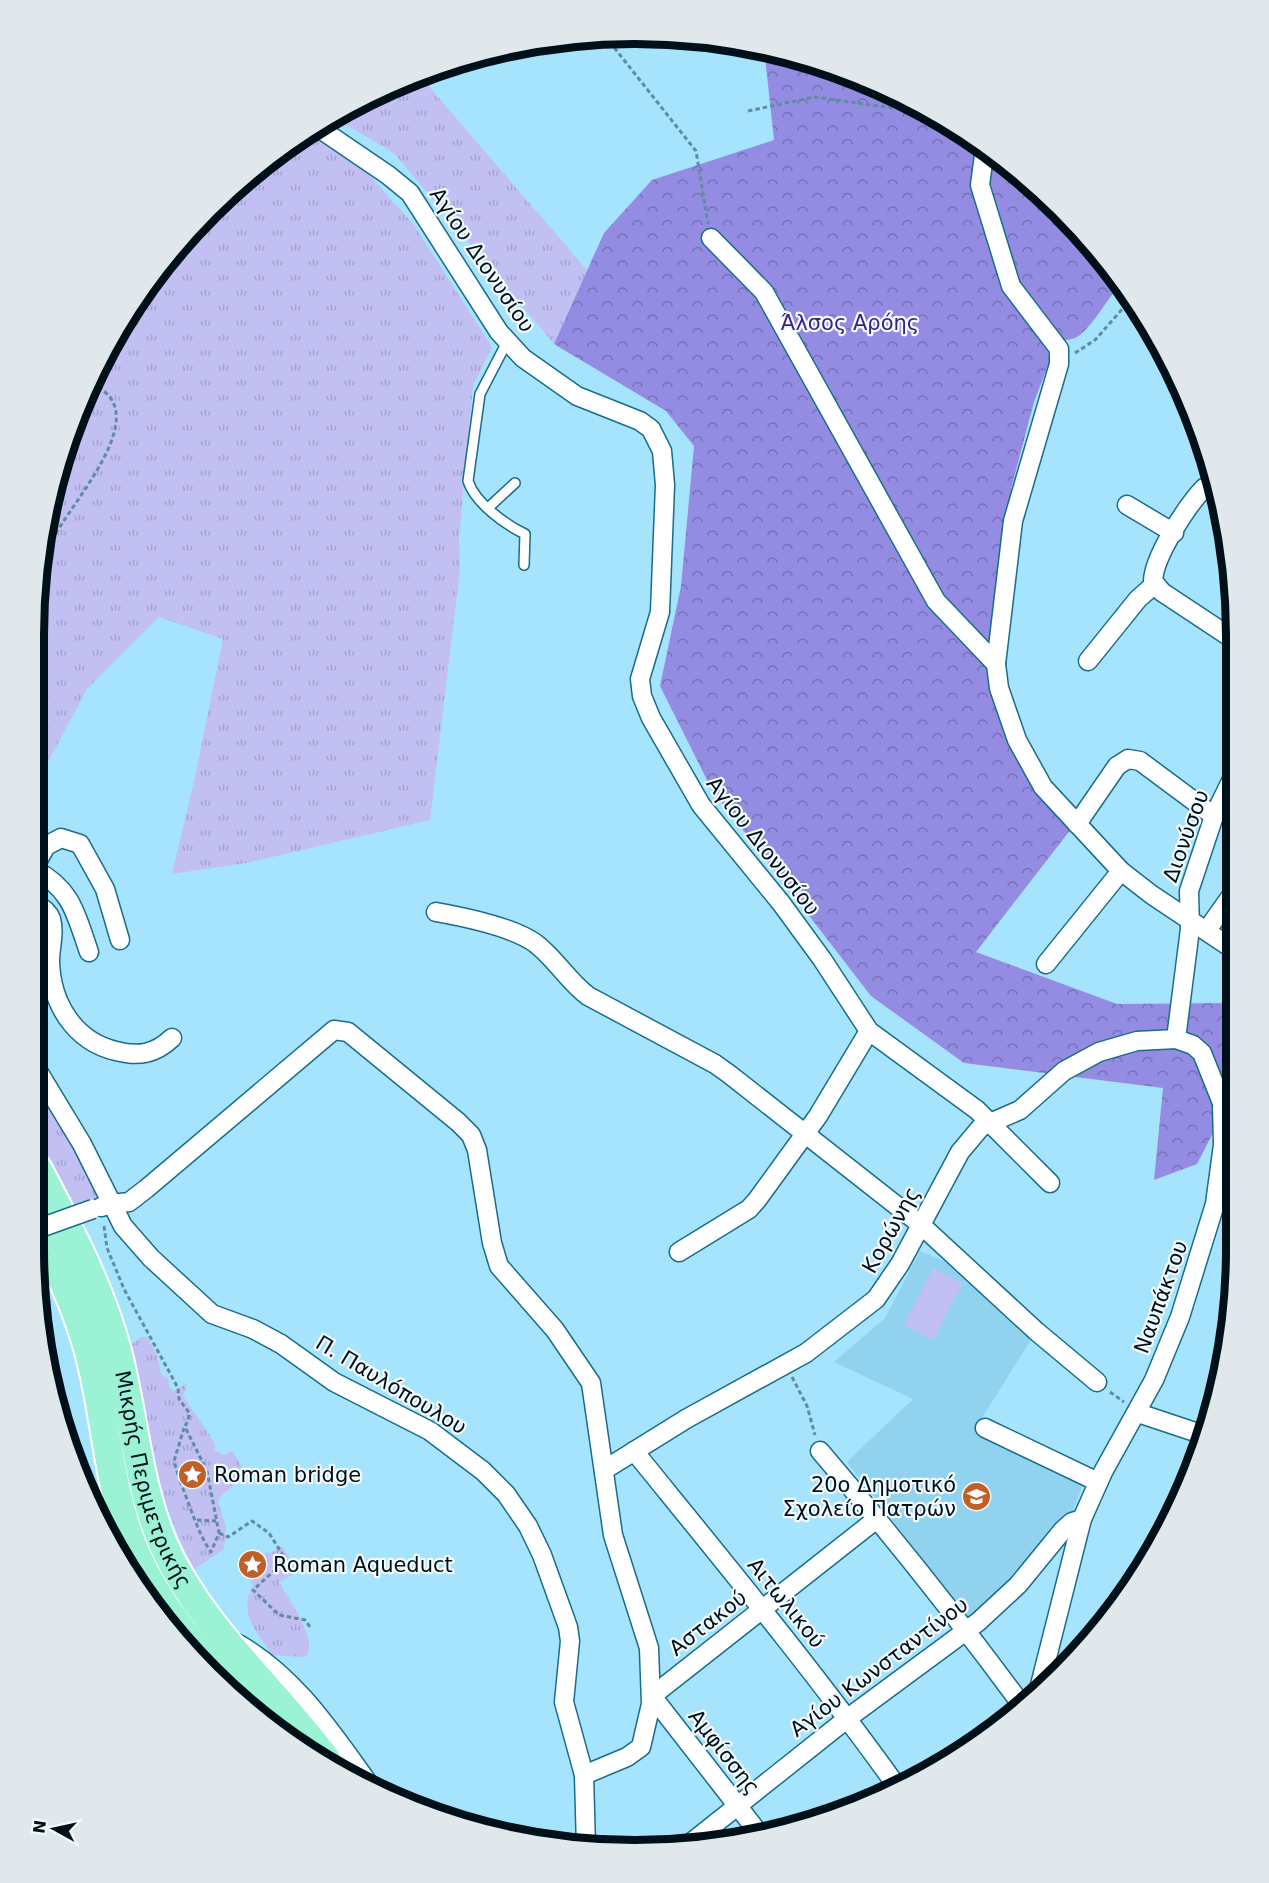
<svg xmlns="http://www.w3.org/2000/svg" width="1269" height="1883" viewBox="0 0 1269 1883" font-family="'DejaVu Sans',sans-serif">
  <defs>
    <pattern id="grass-tufts" width="24" height="20" patternUnits="userSpaceOnUse" patternTransform="scale(1.5)"><rect width="24" height="20" fill="#c2bff3"/><path d="M3 7l-1-3M5 7V3M7 7l1-3M15 17l-1-3M17 17v-4M19 17l1-3" fill="none" stroke="#a5a3d0"/></pattern>
    <pattern id="forest-crowns" width="20" height="18" patternUnits="userSpaceOnUse" patternTransform="scale(1.5)"><rect width="20" height="18" fill="#948ce3"/><path d="M2 6a3 3 0 1 1 6 0M12 15a3 3 0 1 1 6 0" fill="none" stroke="#7671b7"/></pattern>
  </defs>
  <rect width="100%" height="100%" fill="#a6e3fd"/>
  <polygon fill="#91d3ef" points="920,1251 958,1267 1032,1338 975,1429 1084,1481 1072,1513 1016,1578 971,1620 847,1462 913,1399 834,1362 885,1318"/>
  <g fill="url(#grass-tufts)">
    <polygon points="419,75 587,270 554,344 394,153 333,117 404,79"/>
    <polygon points="309,130 363,168 414,225 492,347 473,386 459,537 460,569 430,820 246,863 172,874 195,777 223,639 159,617 87,689 34,788 33,635 44,518 95,368 157,269 209,209"/>
    <polygon points="36,1081 101,1195 76,1207 37,1136"/>
    <polygon points="141,1337 147,1337 157,1355 161,1374 168,1378 170,1388 174,1391 187,1383 183,1396 214,1442 215,1450 224,1455 232,1451 247,1474 221,1496 218,1503 226,1526 224,1549 192,1571 160,1490 132,1344"/>
    <path d="M282,1546L298,1572L279,1582C288,1598 320,1641 305,1657L272,1655C256,1630 238,1615 253,1585L248,1576L251,1565L259,1571L268,1565H264L256,1555L258,1552L266,1558L265,1552L270,1553Z"/>
  </g>
  <path fill="url(#forest-crowns)" d="M764,48L864,79L968,134L1060,209L1121,284C1106,300 1097,320 1080,335C1070,343 1059,337 1047,348L1050,360L1034,402L1011,489L992,686L1023,771L1036,792L1071,829L976,952L1117,1004L1232,1003L1236,1010V1132L1216,1127L1197,1164L1154,1180L1163,1088L964,1063L871,996L712,790L660,686L681,586L694,446L666,411L554,344L604,233L652,180L774,140Z"/>
  <polygon fill="#c2bff3" points="933,1268 963,1283 933,1340 904,1325"/>
  <g fill="none" stroke-linecap="round" stroke-linejoin="round">
    <defs>
      <g id="lane">
        <path d="M507,342L480,394L468,481C475,503 506,525 525,534L524,565"/>
        <polyline points="488,508 515,483"/>
      </g>
      <g id="street">
        <polyline points="316,126 388,175 410,193 499,332 523,358 577,396 640,421 651,429 662,451 665,485 660,612 640,679 642,696 651,718 701,805 781,903 822,959 869,1031 977,1110 1050,1183"/>
        <polyline points="985,148 980,185 1011,286 1059,349 1059,364 1013,521 996,664"/>
        <polyline points="711,238 764,292 936,601 996,664 999,688 1017,740 1043,787 1121,871 1152,895 1236,951"/>
        <path d="M1216,488H1204C1187,506 1154,556 1153,581L1162,592L1236,641"/>
        <polyline points="1127,505 1174,533"/>
        <polyline points="1088,661 1138,599 1155,584"/>
        <polyline points="1077,824 1117,766 1128,759 1140,761 1214,816"/>
        <polyline points="35,866 46,846 61,838 80,844 105,889 120,940"/>
        <path d="M35,870C72,889 76,915 89,952"/>
        <path d="M35,904C42,907 48,911 51,919C55,933 50,947 50,961C51,1003 74,1041 116,1051C139,1057 155,1054 172,1038"/>
        <path d="M436,912C464,917 512,927 535,943C555,958 568,981 588,996L715,1064L729,1074L920,1224L1036,1331L1097,1382"/>
        <polyline points="1207,930 1236,889"/>
        <polyline points="1046,964 1121,871"/>
        <polyline points="36,1068 82,1144 112,1204 129,1202 146,1189 334,1030 348,1032 458,1122 471,1135 477,1150 492,1243 499,1266 555,1330 591,1383 613,1535 649,1648 651,1704 641,1747 627,1757 584,1775"/>
        <polyline points="101,1207 112,1204 123,1226 151,1258 212,1314 253,1329 281,1344 334,1382 430,1431 483,1471 506,1494 528,1526 542,1555 568,1627 570,1641 564,1702 584,1775 586,1847"/>
        <polyline points="679,1252 749,1209 757,1200 818,1116 869,1031"/>
        <polyline points="1138,1413 1201,1434"/>
        <polyline points="985,1428 1098,1482"/>
        <path d="M634,1451C724,1562 815,1672 898,1788"/>
        <path d="M820,1451C890,1533 957,1617 1021,1704"/>
        <polyline points="604,1470 686,1419 806,1353 876,1299 900,1264 960,1152 981,1127 1020,1110 1064,1071 1099,1052 1137,1041 1176,1039"/>
        <path d="M233,1641C292,1672 331,1731 369,1784"/>
        <polyline points="1039,1689 1082,1519 1103,1472 1154,1380 1180,1317 1215,1204 1223,1145 1222,1103 1202,1053 1193,1045 1176,1039 1190,929 1189,891 1214,816 1236,771"/>
        <polyline points="761,1836 652,1696 878,1518"/>
        <polyline points="692,1842 848,1718 978,1622 1018,1585 1063,1530 1072,1522 1082,1519"/>
      </g>
      <g id="primary">
        <path id="s1" d="M37,1168C68,1227 100,1287 117,1351C134,1416 137,1484 164,1546C201,1628 273,1688 326,1759"/>
        <path d="M37,1228C61,1272 82,1318 93,1368C107,1428 110,1492 134,1550C160,1611 202,1656 245,1705"/>
      </g>
    </defs>
    <use href="#lane" stroke="#186d8a" stroke-width="12"/>
    <use href="#street" stroke="#186d8a" stroke-width="21"/>
    <use href="#primary" stroke="#fff" stroke-width="32"/>
    <g stroke="#618c9f" stroke-width="3" stroke-dasharray="4.5 3" stroke-linecap="butt">
      <polyline points="605,36 696,151 708,224"/>
      <polyline points="748,111 814,97 929,113"/>
      <polyline points="944,121 949,128 973,139"/>
      <polyline points="1075,353 1095,340 1132,298"/>
      <path d="M37,596L48,580C45,565 47,553 53,539C70,503 160,409 90,384"/>
      <polyline points="104,1226 107,1248 124,1289 178,1388 179,1399 190,1414 185,1427 204,1465"/>
      <polyline points="792,1377 807,1406 815,1435"/>
      <polyline points="1110,1392 1124,1402"/>
      <polyline points="178,1475 174,1461 184,1428"/>
      <path d="M180,1481C189,1503 198,1534 211,1552L219,1533L207,1471"/>
      <polyline points="197,1520 216,1521"/>
      <polyline points="219,1533 228,1537 252,1521 269,1533 286,1560 253,1590 279,1615 305,1620 310,1627"/>
    </g>
    <use href="#lane" stroke="#fff" stroke-width="9"/>
    <use href="#street" stroke="#fff" stroke-width="18"/>
    <use href="#primary" stroke="#9bf2d4" stroke-width="28"/>
    <defs>
      <polyline id="street-bridge" points="37,1229 93,1209"/>
    </defs>
    <use href="#street-bridge" stroke="#186d8a" stroke-width="21" stroke-linecap="butt"/>
    <use href="#street-bridge" stroke="#fff" stroke-width="18"/>
  </g>
  <defs>
    <symbol id="sight-disc" viewBox="-11 -11 22 22"><circle r="9.5" fill="#c25f26" stroke="#f3fbfe"/><path d="M0-6L1.8-2.2L6-1.7L2.9 1.2L3.7 5.4L0 3.3L-3.7 5.4L-2.9 1.2L-6-1.7L-1.8-2.2Z" fill="#fff"/></symbol>
    <symbol id="school-disc" viewBox="-11 -11 22 22"><circle r="9.5" fill="#c25f26" stroke="#f3fbfe"/><path d="M0-5L7-2L0 1L-7-2ZM-4 1L0 2.5L4 1V4Q0 6-4 4Z" fill="#fff"/></symbol>
  </defs>
  <g fill-rule="evenodd">
    <use href="#sight-disc" x="176" y="1458" width="33" height="33"/>
    <use href="#school-disc" x="960" y="1480" width="33" height="33"/>
    <use href="#sight-disc" x="236" y="1548" width="33" height="33"/>
  </g>
  <g text-anchor="middle" dominant-baseline="central" stroke-width="4.5" stroke-linejoin="round" paint-order="stroke">
    <g font-size="21" fill="#001019" stroke="#f3fbfe">
      <text transform="translate(482 260) rotate(56)">Αγίου Διονυσίου</text>
      <text transform="translate(1186 836) rotate(-70)">Διονύσου</text>
      <text transform="translate(763 846) rotate(52)">Αγίου Διονυσίου</text>
      <text transform="translate(891 1230) rotate(-61)">Κορώνης</text>
      <text transform="translate(1161 1297) rotate(-70)">Ναυπάκτου</text>
      <text transform="translate(391 1385) rotate(31)">Π. Παυλόπουλου</text>
      <text stroke="none"><textPath href="#s1" startOffset="334">Μικρής Περιμετρικής</textPath></text>
      <text transform="translate(786 1603) rotate(51)">Αιτωλικού</text>
      <text transform="translate(708 1623) rotate(-38)">Αστακού</text>
      <text transform="translate(879 1667) rotate(-37)">Αγίου Κωνσταντίνου</text>
      <text transform="translate(724 1752) rotate(52)">Αμφίσσης</text>
    </g>
    <g font-size="21" fill="#3b2287" stroke="#f3fbfe">
      <text x="850" y="323">Άλσος Αρόης</text>
    </g>
    <g font-size="21" fill="#001019" stroke="#f3fbfe" text-anchor="start">
      <text x="214" y="1475">Roman bridge</text>
      <text x="956" y="1485" text-anchor="end">20ο Δημοτικό<tspan x="956" dy="24">Σχολείο Πατρών</tspan></text>
      <text x="273" y="1565">Roman Aqueduct</text>
    </g>
  </g>
  <path d="M0 0H1269V1883H0ZM635 44H635A591 591 0 0 1 1226 635V1249A591 591 0 0 1 635 1840H635A591 591 0 0 1 44 1249V635A591 591 0 0 1 635 44Z" fill="#e0e8ec" fill-rule="evenodd"/>
  <path fill="none" stroke="#001019" stroke-width="8" d="M635 44H635A591 591 0 0 1 1226 635V1249A591 591 0 0 1 635 1840H635A591 591 0 0 1 44 1249V635A591 591 0 0 1 635 44Z"/>
  <g transform="translate(54 1829) rotate(278)" stroke="#f3fbfe" stroke-width="4.5" paint-order="stroke">
  <path d="M0-4.5L10 22L0 15L-10 22Z" fill="#001019"/>
  <text y="-9" font-size="16" font-weight="bold" text-anchor="middle" fill="#001019">N</text>
  </g>
</svg>
